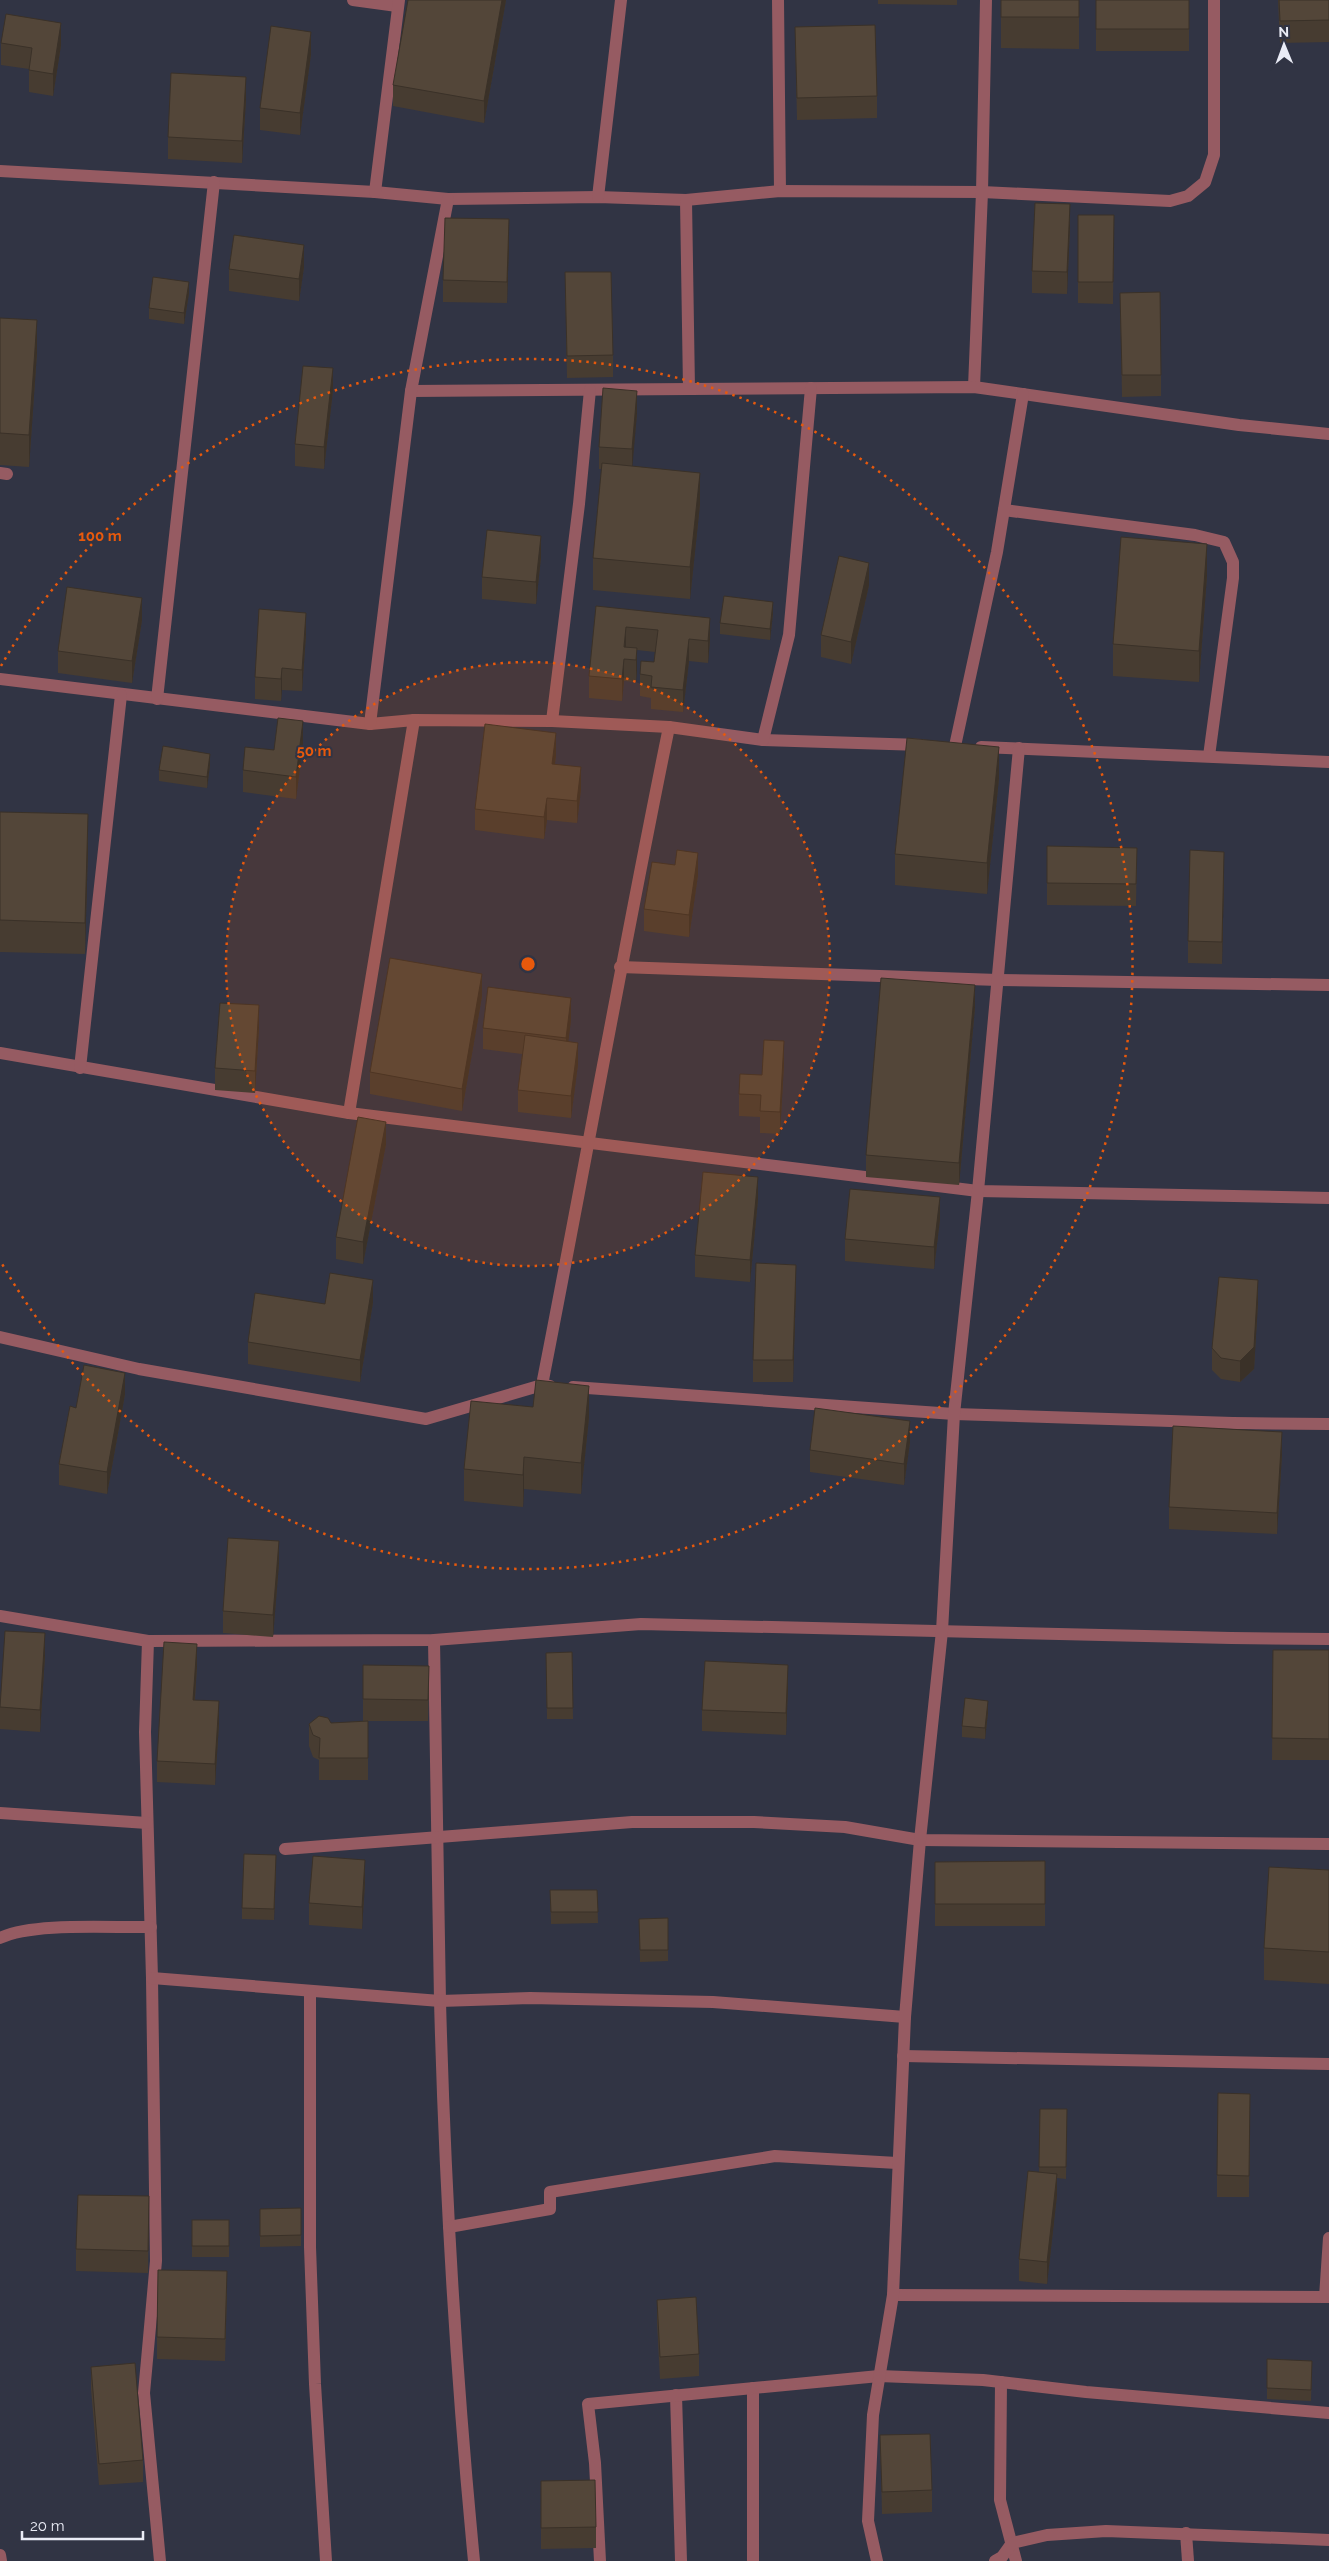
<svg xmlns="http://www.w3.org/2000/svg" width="1329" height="2561" viewBox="0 0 1329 2561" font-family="Raleway,sans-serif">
  <rect width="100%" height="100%" fill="#313444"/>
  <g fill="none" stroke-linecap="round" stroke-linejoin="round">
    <g stroke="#965b62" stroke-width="12">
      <polyline points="353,0 397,6"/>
      <polyline points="778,0 780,191"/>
      <polyline points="0,171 375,192 448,199 598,197 686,200 780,191 982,192 1170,201 1188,196 1205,182 1214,155 1214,0"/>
      <polyline points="375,192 399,0"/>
      <polyline points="598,197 621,0"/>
      <polyline points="686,200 689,389"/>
      <polyline points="974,387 982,192 986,0"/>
      <polyline points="411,391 974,387 1239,425 1329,434"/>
      <polyline points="0,473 7,474"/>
      <polyline points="1004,510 1195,535 1224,542 1233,562 1233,578 1209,756"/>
      <polyline points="0,679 370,724 414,720 552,721 669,727 763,740 921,745"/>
      <polyline points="157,699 214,182"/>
      <polyline points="552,721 579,504 590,390"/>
      <polyline points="370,724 411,391 448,199"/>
      <polyline points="763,740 789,635 811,388"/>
      <polyline points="955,746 997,552 1023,394"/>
      <polyline points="981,747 1329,762"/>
      <polyline points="620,967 998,980 1329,985"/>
      <polyline points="0,1053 349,1113 978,1191 1329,1198"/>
      <polyline points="80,1068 121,695"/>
      <polyline points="349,1113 414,720"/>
      <polyline points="0,1337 139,1369 426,1419 542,1385 550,1386"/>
      <path d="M542,1385C585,1166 624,946 669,727"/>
      <polyline points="573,1387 954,1414 1233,1423 1329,1424"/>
      <polyline points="0,1616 148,1641 434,1640 641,1624 1231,1638 1329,1639"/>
      <path d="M434,1640C437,1760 437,1881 440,2001C445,2188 456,2375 474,2561"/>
      <polyline points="148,1641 145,1732 152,1978 156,2261 144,2393 160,2561"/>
      <polyline points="0,1813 147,1823"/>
      <polyline points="285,1849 632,1822 754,1822 845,1827 920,1840 1329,1844"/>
      <path d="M0,1938C32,1922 112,1928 151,1927"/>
      <polyline points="152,1978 440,2001 530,1998 713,2002 905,2017"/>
      <polyline points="310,1991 310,2247 315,2384 326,2561"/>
      <polyline points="903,2056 1329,2064"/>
      <polyline points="449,2227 550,2209 550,2192 775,2156 897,2163"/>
      <polyline points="893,2295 1329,2297"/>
      <polyline points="1325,2297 1329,2238"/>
      <polyline points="1001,2382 1000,2500 1016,2561"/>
      <polyline points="753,2388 753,2561"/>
      <polyline points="676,2395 681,2561"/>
      <polyline points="1186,2533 1188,2561"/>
      <polyline points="0,2555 1,2561"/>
      <polyline points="600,2561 595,2463 588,2404 879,2376 983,2380 1086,2392 1329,2413"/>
      <polyline points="877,2561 868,2521 873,2415 893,2295 905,2017 920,1840 942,1631 954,1414 978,1191 1019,748"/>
      <polyline points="995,2561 1002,2557 1012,2543 1047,2535 1106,2531 1329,2540"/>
    </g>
  </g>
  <g fill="#473c31">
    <polygon points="506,0 484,123 393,106 393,85"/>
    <polygon points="878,0 957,0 957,5 878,4"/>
    <polygon points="1001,0 1079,0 1079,49 1001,48"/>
    <rect x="1096" y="0" width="93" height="51"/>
    <polygon points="1278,0 1329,0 1329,42 1280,43"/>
    <polygon points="795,27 877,96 877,118 797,120"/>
    <polygon points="1,43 61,45 53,96 29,92 29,69 1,65"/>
    <polygon points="311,54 300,135 260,130 260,108"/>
    <polygon points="246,99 242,163 168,159 168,137"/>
    <polygon points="1078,215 1114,215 1113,304 1078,303"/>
    <polygon points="1070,226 1067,294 1032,293 1032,271"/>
    <polygon points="509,241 507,303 443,302 443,280"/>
    <polygon points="304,267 299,301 229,291 229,269"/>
    <polygon points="565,272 613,355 613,377 567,378"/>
    <polygon points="189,293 184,324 149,319 149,308"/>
    <polygon points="1120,293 1161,375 1161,396 1122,397"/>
    <polygon points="0,318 37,352 29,467 0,465"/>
    <polygon points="333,390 324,469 295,466 295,444"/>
    <polygon points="637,413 632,466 700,504 690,599 593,590 593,558 602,469 599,469 599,447"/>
    <polygon points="541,557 536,604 482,599 482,577"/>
    <polygon points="1207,575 1199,682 1113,676 1113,644"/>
    <polygon points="869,585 851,664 821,657 821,635"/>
    <polygon points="596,606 710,639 708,663 689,661 683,712 651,709 651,698 640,696 640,674 654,662 655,652 637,650 637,670 636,682 624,681 622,701 589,698 589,676"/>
    <polygon points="773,613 770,640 720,634 720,623"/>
    <polygon points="142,620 132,683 58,673 58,651"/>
    <polygon points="306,634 302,691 282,690 281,701 255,699 255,677"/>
    <polygon points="303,743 296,799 243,792 243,770"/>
    <polygon points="556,755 555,764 581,789 577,823 547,820 544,839 475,830 475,809"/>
    <polygon points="210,765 207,788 159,781 159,770"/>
    <polygon points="999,778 987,894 895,885 895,854"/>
    <polygon points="0,812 88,846 85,954 0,952"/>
    <polygon points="1047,846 1137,848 1136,906 1047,905"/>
    <polygon points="1224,874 1222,964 1188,963 1188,941"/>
    <polygon points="698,875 689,937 644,931 644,909"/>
    <polygon points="482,996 462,1111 370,1094 370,1072"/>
    <polygon points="975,1007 959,1185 866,1177 866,1155"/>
    <polygon points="571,1020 568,1041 578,1064 571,1118 518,1112 518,1090 522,1054 483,1049 483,1028"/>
    <polygon points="259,1027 255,1093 215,1090 215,1068"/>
    <polygon points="784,1063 780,1134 760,1133 760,1117 739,1116 739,1094 762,1075"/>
    <polygon points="386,1144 363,1264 336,1259 336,1237"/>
    <polygon points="758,1199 750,1282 695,1277 695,1255"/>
    <polygon points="940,1219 934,1269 845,1261 845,1239"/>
    <polygon points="796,1286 793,1382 753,1382 753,1360"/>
    <polygon points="373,1302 360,1382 248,1364 248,1342 325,1304"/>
    <polygon points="1258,1302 1254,1369 1240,1382 1221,1379 1212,1370 1212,1348"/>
    <polygon points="125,1394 107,1494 59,1485 59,1464 76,1408"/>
    <polygon points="589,1417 581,1494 524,1489 523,1507 464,1501 464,1469"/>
    <polygon points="910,1442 904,1485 810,1472 810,1450"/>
    <polygon points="1282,1454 1277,1534 1169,1529 1169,1507"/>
    <polygon points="279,1563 273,1637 223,1633 223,1611"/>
    <polygon points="1273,1650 1329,1650 1329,1760 1272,1760"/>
    <polygon points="572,1652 573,1719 547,1719 546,1653"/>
    <polygon points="45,1655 40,1732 0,1729 0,1707"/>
    <polygon points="363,1665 429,1688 428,1721 363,1721"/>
    <polygon points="197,1666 195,1700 219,1723 215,1785 157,1782 157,1761"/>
    <polygon points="788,1686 786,1735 702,1731 702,1710"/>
    <polygon points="988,1712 985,1739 962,1737 962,1726"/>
    <polygon points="368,1721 368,1780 319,1780 319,1760 313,1757 309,1746 309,1724"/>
    <polygon points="1045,1861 1045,1926 935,1926 935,1862"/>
    <polygon points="276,1866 274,1920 242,1919 242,1908"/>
    <polygon points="1329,1870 1329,1984 1264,1980 1264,1948"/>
    <polygon points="365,1882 362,1929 309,1925 309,1903"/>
    <polygon points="550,1890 597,1890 598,1923 551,1924"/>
    <polygon points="668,1918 668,1961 640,1962 639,1919"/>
    <polygon points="1250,2094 1249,2197 1217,2197 1217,2175"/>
    <polygon points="1040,2109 1067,2109 1066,2179 1057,2178 1057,2195 1047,2284 1019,2281 1019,2259 1039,2172"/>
    <polygon points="149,2196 148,2273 76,2271 76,2249"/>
    <polygon points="301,2208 301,2246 260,2247 260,2209"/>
    <rect x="192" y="2220" width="37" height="37"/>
    <polygon points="227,2293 225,2361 157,2359 157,2337"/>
    <polygon points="657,2300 699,2354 699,2376 660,2379 657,2322"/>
    <polygon points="1267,2359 1312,2361 1311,2401 1267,2399"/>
    <polygon points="91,2367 143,2460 143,2482 99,2485 91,2389"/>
    <polygon points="880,2435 932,2490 932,2512 882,2514"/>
    <polygon points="541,2481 596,2527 596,2548 541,2549"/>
  </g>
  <g fill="#3a3128">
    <polygon points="502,0 506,0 484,123 484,101"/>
    <polygon points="61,23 61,45 53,96 53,74"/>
    <polygon points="311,32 311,54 300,135 300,113"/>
    <polygon points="246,77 246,99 242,163 242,141"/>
    <polygon points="1070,204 1070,226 1067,294 1067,272"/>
    <polygon points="509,219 509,241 507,303 507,282"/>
    <polygon points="304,245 304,267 299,301 299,279"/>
    <polygon points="189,282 189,293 184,324 184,313"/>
    <polygon points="37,320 37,352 29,467 29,435"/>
    <polygon points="333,368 333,390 324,469 324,447"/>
    <polygon points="637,391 637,413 632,471 632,449"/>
    <polygon points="700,473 700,504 690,599 690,567"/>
    <polygon points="541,536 541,557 536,604 536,582"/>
    <polygon points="1207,544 1207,575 1199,682 1199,651"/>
    <polygon points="869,563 869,585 851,664 851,642"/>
    <polygon points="142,598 142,620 132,683 132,661"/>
    <polygon points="773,602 773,613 770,640 770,629"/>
    <polygon points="306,613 306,634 302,691 302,670"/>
    <polygon points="710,618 710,639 708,663 708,641"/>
    <polygon points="626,627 626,649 624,659 624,681 622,701 622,679 624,647"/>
    <polygon points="689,639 689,661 683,712 683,690"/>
    <polygon points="637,648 637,670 636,682 636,660"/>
    <polygon points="282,668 282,690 281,701 281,679"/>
    <polygon points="303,721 303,743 296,799 296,777"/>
    <polygon points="556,733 556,755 552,786 552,764"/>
    <polygon points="999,747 999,778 987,894 987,863"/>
    <polygon points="210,754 210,765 207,788 207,777"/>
    <polygon points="581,767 581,789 577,823 577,801"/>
    <polygon points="547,798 547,820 544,839 544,817"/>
    <polygon points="88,814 88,846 85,954 85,923"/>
    <polygon points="1224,852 1224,874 1222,964 1222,942"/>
    <polygon points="698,853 698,875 689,937 689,915"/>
    <polygon points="482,974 482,996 462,1111 462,1089"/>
    <polygon points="975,985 975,1007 959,1185 959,1163"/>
    <polygon points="571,998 571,1020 566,1060 566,1038"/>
    <polygon points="259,1005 259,1027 255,1093 255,1071"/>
    <polygon points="784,1041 784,1063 780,1134 780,1112"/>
    <polygon points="578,1043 578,1064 571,1118 571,1096"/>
    <polygon points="386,1122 386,1144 363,1264 363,1242"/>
    <polygon points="758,1177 758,1199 750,1282 750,1260"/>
    <polygon points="940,1197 940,1219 934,1269 934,1247"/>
    <polygon points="796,1265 796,1286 793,1382 793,1360"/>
    <polygon points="373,1280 373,1302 360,1382 360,1360"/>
    <polygon points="1258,1280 1258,1302 1254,1369 1240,1382 1240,1361"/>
    <polygon points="125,1373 125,1394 107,1494 107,1472"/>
    <polygon points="589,1386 589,1417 581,1494 581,1463"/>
    <polygon points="910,1421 910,1442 904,1485 904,1464"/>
    <polygon points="1282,1432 1282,1454 1277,1534 1277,1513"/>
    <polygon points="524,1457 524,1489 523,1507 523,1475"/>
    <polygon points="279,1541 279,1563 273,1637 273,1615"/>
    <polygon points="45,1633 45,1655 40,1732 40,1710"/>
    <polygon points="197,1644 197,1666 193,1722 193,1700"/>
    <polygon points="788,1665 788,1686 786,1735 786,1713"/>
    <polygon points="219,1701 219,1723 215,1785 215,1764"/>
    <polygon points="988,1701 988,1712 985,1739 985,1728"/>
    <polygon points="276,1855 276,1866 274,1920 274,1909"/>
    <polygon points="365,1860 365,1882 362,1929 362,1907"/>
    <polygon points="1057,2174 1057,2195 1047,2284 1047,2262"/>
  </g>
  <g fill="#534639" stroke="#3a3128">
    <polygon points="408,0 502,0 484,101 393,85"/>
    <rect x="1001" y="0" width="78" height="17"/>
    <rect x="1096" y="0" width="93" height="29"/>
    <polygon points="1279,0 1329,0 1329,20 1280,21"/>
    <polygon points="6,14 61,23 53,74 29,70 32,48 1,43"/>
    <polygon points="875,25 877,96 797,98 795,27"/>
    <polygon points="271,26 311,32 300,113 260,108"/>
    <polygon points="171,73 246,77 242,141 168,137"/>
    <polygon points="1035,203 1070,204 1067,272 1032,271"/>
    <polygon points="1078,215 1114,215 1113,282 1078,282"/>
    <polygon points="445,218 509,219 507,282 443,280"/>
    <polygon points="234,235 304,245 299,279 229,269"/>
    <polygon points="565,272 611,272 613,355 567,356"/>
    <polygon points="153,277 189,282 184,313 149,308"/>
    <polygon points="1160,292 1161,375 1122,375 1120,293"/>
    <polygon points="0,318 37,320 29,435 0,433"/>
    <polygon points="303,366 333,368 324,447 295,444"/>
    <polygon points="603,388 637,391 632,449 599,447"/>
    <polygon points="602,463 700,473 690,567 593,558"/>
    <polygon points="487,530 541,536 536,582 482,577"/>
    <polygon points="1121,537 1207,544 1199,651 1113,644"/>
    <polygon points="839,556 869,563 851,642 821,635"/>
    <polygon points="67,587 142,598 132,661 58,651"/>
    <polygon points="724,596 773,602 770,629 720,623"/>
    <polygon points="596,606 710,618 708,641 689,639 683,690 651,687 652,676 640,674 641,661 654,662 658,630 626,627 624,647 637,648 636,660 624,659 622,679 589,676"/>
    <polygon points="259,609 306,613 302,670 282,668 281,679 255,677"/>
    <polygon points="278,718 303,721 296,777 243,770 245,747 274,750"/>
    <polygon points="485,724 556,733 552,764 581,767 577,801 547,798 544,817 475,809"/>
    <polygon points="907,738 999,747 987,863 895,854"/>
    <polygon points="163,746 210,754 207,777 159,770"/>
    <polygon points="0,812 88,814 85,923 0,920"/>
    <polygon points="1047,846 1137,848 1136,884 1047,883"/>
    <polygon points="677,850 698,853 689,915 644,909 652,862 675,865"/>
    <polygon points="1190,850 1224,852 1222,942 1188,941"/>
    <polygon points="390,958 482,974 462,1089 370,1072"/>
    <polygon points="881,978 975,985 959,1163 866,1155"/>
    <polygon points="488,987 571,998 566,1038 483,1028"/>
    <polygon points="220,1003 259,1005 255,1071 215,1068"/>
    <polygon points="525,1035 578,1043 571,1096 518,1090"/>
    <polygon points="764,1040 784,1041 780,1112 760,1111 761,1095 739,1094 740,1074 762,1075"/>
    <polygon points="358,1117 386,1122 363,1242 336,1237"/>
    <polygon points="703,1172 758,1177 750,1260 695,1255"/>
    <polygon points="850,1189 940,1197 934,1247 845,1239"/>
    <polygon points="756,1263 796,1265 793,1360 753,1360"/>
    <polygon points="330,1273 373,1280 360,1360 248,1342 255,1293 325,1304"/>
    <polygon points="1219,1277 1258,1280 1254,1347 1240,1361 1221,1358 1212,1348"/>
    <polygon points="84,1365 125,1373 107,1472 59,1464 70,1406 76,1408"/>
    <polygon points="536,1380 589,1386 581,1463 524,1457 523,1475 464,1469 471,1401 533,1407"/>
    <polygon points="815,1408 910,1421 904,1464 810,1450"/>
    <polygon points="1173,1426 1282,1432 1277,1513 1169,1507"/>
    <polygon points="228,1538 279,1541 273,1615 223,1611"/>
    <polygon points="5,1631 45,1633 40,1710 0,1707"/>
    <polygon points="164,1642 197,1644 193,1700 219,1701 215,1764 157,1761"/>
    <polygon points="1273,1650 1329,1650 1329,1739 1272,1738"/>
    <polygon points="572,1652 573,1708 547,1708 546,1653"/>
    <polygon points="705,1661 788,1665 786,1713 702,1710"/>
    <polygon points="363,1665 429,1666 428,1700 363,1699"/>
    <polygon points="965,1698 988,1701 985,1728 962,1726"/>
    <polygon points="319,1716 328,1718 331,1723 368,1721 368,1758 319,1758 320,1738 313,1735 309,1724"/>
    <polygon points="244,1854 276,1855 274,1909 242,1908"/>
    <polygon points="313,1856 365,1860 362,1907 309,1903"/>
    <polygon points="1045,1861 1045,1904 935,1904 935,1862"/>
    <polygon points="1269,1867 1329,1870 1329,1952 1264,1948"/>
    <polygon points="550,1890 597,1890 598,1912 551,1912"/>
    <polygon points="668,1918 668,1950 640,1950 639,1919"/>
    <polygon points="1218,2093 1250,2094 1249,2176 1217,2175"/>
    <polygon points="1040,2109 1067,2109 1066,2167 1039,2167"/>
    <polygon points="1028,2171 1057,2174 1047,2262 1019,2259"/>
    <polygon points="78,2195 149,2196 148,2251 76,2249"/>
    <polygon points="301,2208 301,2235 260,2236 260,2209"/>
    <rect x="192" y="2220" width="37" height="26"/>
    <polygon points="158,2270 227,2271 225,2339 157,2337"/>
    <polygon points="696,2297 699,2354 660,2357 657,2300"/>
    <polygon points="1267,2359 1312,2361 1311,2390 1267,2388"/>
    <polygon points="135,2363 143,2460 99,2464 91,2367"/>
    <polygon points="930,2434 932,2490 882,2492 880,2435"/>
    <polygon points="595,2480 596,2527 541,2528 541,2481"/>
  </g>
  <circle cx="528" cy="964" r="302" fill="#e8590c" fill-opacity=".12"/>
  <g fill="none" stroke="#e8590c" stroke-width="2.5" stroke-dasharray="2.5 5">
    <circle cx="528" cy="964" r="302"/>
    <path d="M1 666A605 605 0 1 1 1 1262"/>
  </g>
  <circle cx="528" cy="964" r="8" fill="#e8590c" stroke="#313444" stroke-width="2.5"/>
  <g font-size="15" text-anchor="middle" font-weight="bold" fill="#e8590c" stroke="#313444" stroke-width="4" stroke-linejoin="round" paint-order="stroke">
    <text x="100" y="541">100 m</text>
    <text x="314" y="756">50 m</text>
  </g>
  <g transform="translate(1284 45) rotate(359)" stroke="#313444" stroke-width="4" paint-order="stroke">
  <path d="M0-4L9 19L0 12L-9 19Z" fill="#eaecf6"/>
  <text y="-8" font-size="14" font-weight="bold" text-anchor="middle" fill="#eaecf6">N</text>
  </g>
  <path d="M22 2531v8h121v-8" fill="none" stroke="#eaecf6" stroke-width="2.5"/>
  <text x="30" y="2531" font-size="15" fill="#eaecf6" stroke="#313444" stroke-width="4" paint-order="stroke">20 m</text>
</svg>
